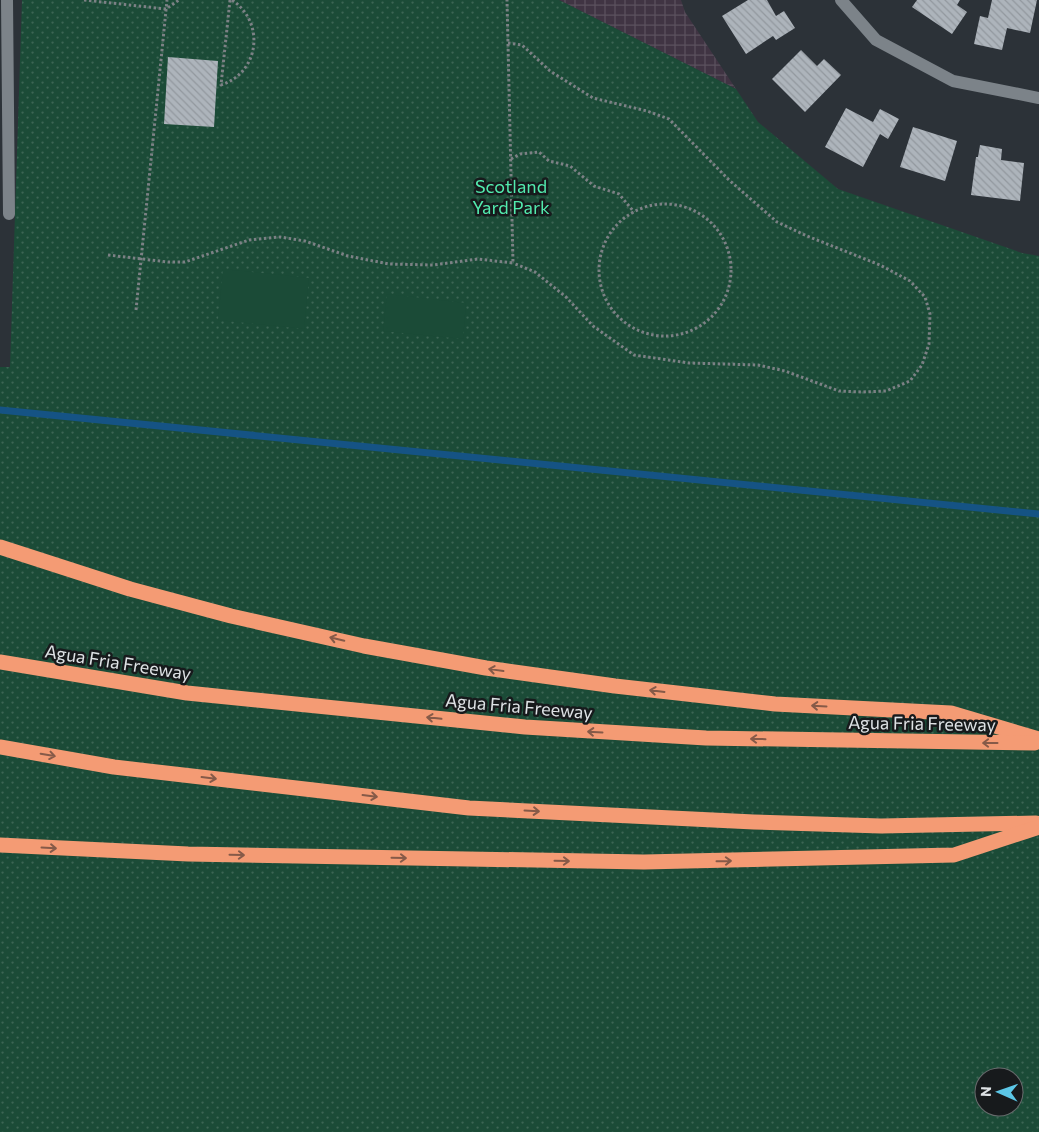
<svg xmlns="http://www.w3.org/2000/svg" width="1039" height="1132" viewBox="0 0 1039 1132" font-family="Commissioner,sans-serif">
  <defs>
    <pattern id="industrial-grid" width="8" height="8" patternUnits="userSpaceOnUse" patternTransform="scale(1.25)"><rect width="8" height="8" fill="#403443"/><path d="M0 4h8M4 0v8" fill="none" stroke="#5b515e"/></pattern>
    <pattern id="grass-dots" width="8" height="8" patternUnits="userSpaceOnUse" patternTransform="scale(1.25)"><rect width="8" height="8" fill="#1b4b37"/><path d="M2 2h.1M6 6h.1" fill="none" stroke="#3c6554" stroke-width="1.8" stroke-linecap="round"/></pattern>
    <pattern id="building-back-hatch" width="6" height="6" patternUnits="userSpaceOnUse" patternTransform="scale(1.25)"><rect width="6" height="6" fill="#adb4bb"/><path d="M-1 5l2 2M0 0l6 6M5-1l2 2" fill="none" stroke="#92989e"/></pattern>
  </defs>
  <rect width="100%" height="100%" fill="#2c3238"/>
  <polygon fill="url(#industrial-grid)" points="559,0 681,0 685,12 736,89"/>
  <path fill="url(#grass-dots)" fill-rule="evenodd" d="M22,0H559L736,89L758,122L838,189L1022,253L1039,256V1132H0V367H10ZM984,1077H1014V1107H984Z"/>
  <g fill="#1b4b37">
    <polygon points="223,269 309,278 304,329 218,320"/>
    <polygon points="387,294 466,303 463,339 383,331"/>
  </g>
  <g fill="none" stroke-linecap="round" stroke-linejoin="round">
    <polyline stroke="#155384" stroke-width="7" points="0,410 1039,514"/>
  </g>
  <g fill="url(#building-back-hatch)">
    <polygon points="748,0 767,0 776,16 784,11 795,28 776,40 773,36 746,54 722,16"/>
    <polygon points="917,0 960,0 957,5 967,12 952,34 912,7"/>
    <polygon points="992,0 1037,0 1030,33 1007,28 1002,50 974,44 980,16 988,18"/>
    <polygon points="801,50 817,66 824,59 841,75 805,112 772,79"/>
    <polygon points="168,57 218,61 214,127 164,124"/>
    <polygon points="846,108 873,122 880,109 899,119 888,139 880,134 863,167 825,147"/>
    <polygon points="913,127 957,141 945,181 900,167"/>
    <polygon points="980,145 1002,149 1001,160 1024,163 1020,201 971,195 976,157 978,157"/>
  </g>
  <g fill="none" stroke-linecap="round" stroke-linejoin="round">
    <g stroke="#7c8185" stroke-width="3" stroke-dasharray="2.5 2.5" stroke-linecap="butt">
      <polyline points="84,0 166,9 179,0"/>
      <path d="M230,0L221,85C259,73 266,23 232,0"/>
      <polyline points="508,43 522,45 550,71 593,98 647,111 669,119 729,180 777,222 807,236 880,265 910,281 925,297 930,314 929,344 922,365 910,381 886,391 862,392 839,391 785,371 758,365 689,363 634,355 593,326 566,297 535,272 513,263"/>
      <polyline points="511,159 520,154 539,152 549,161 570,166 594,186 619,194 634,212"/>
      <circle cx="665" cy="270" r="66"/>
      <polyline points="108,255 168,262 185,262 249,240 280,237 305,241 348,256 389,264 433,265 478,259 513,263 507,0"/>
      <polyline points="136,310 167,0"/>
    </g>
    <g stroke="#7c8389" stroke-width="12">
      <polyline points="7,0 9,214"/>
      <polyline points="841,0 876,40 953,81 1039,98"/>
    </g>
    <g stroke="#f49b74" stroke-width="15">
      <polyline points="0,547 130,589 231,616 364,646 486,668 615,686 775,704 951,713 1039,739"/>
      <polyline points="0,662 187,693 525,727 706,738 1035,743"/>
      <polyline points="0,747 114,767 469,808 754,822 881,826 1036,823"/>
      <polyline points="0,845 188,854 644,862 954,855 1039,827"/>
    </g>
  </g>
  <defs><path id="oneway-shaft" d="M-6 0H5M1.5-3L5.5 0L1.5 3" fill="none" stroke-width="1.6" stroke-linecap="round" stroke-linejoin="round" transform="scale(1.25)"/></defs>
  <g stroke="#865a48">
    <use href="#oneway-shaft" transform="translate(337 639) rotate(-167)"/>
    <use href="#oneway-shaft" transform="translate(496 670) rotate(-172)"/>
    <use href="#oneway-shaft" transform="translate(657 691) rotate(-173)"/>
    <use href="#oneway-shaft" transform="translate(819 706) rotate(-177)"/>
    <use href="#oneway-shaft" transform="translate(434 718) rotate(-174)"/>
    <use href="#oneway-shaft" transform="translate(595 732) rotate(-177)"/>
    <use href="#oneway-shaft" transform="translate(758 739) rotate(-179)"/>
    <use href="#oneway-shaft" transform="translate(990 743) rotate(-180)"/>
    <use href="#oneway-shaft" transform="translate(48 755) rotate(10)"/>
    <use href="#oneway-shaft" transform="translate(209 778) rotate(7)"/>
    <use href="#oneway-shaft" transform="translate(370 796) rotate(7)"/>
    <use href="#oneway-shaft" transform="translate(532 811) rotate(3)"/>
    <use href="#oneway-shaft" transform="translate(49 848) rotate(3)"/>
    <use href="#oneway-shaft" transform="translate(237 855) rotate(1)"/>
    <use href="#oneway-shaft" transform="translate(399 858) rotate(1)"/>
    <use href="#oneway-shaft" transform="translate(562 861) rotate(1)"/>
    <use href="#oneway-shaft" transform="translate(724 861) rotate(-1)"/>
  </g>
  <g text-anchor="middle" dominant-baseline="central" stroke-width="5" stroke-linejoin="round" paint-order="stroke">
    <g font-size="18" fill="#52ebae" stroke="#171a1c">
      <text x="511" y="186">Scotland<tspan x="511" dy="21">Yard Park</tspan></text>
    </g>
    <g font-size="18" fill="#dee2e5" stroke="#171a1c">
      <text transform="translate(118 662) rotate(9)">Agua Fria Freeway</text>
      <text transform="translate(519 706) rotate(5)">Agua Fria Freeway</text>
      <text transform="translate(922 723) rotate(1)">Agua Fria Freeway</text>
    </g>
  </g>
  <g transform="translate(999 1092) rotate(272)"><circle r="24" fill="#171a1c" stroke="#676a6c"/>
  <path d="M0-4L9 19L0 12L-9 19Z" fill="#5cc7e7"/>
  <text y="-8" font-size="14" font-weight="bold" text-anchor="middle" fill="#dee2e5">N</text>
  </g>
</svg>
